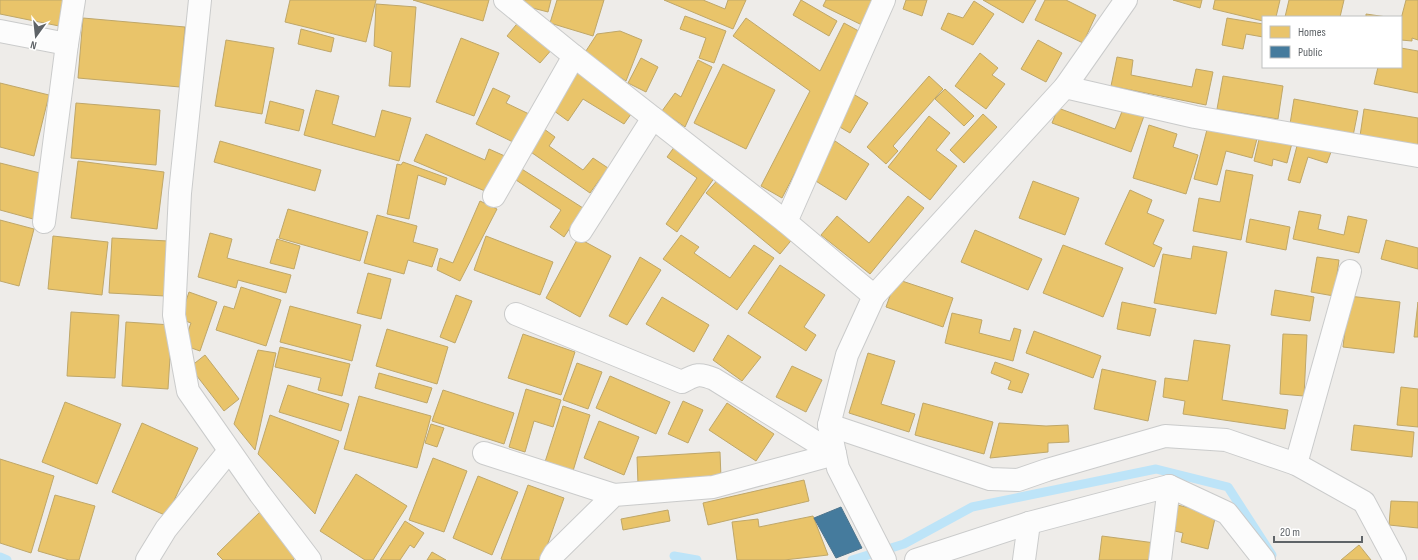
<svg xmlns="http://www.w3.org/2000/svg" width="1418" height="560" viewBox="0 0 1418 560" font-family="'Sofia Sans Condensed',sans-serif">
  <rect width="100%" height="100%" fill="#eeece9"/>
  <g fill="#e9c46a" stroke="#bfa769">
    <polygon points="0,0 70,0 64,27 0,14"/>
    <polygon points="290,0 376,0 366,42 285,22"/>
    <polygon points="413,0 489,0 483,21"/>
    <polygon points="523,0 551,0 548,12 521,5"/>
    <polygon points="557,0 604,0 593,36 550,23"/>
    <polygon points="664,0 703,0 725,9 728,0 746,0 733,29"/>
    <polygon points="801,0 837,21 829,36 793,15"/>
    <polygon points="826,0 879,0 866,27 823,6"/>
    <polygon points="906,0 927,0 922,16 903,9"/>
    <polygon points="983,0 1036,0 1023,23"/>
    <polygon points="1045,0 1066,0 1096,15 1083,43 1035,20"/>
    <polygon points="1173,0 1202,0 1200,8"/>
    <polygon points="1215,0 1280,0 1276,17 1263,17 1263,21 1213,9"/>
    <polygon points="1289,0 1344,0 1340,17 1285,17"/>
    <polygon points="1406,0 1418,0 1418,40 1412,38 1412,41 1401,40 1401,19"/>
    <polygon points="974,1 994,14 973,45 941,29 948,13 963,18"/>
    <polygon points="376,4 416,7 410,87 389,86 392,52 374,46"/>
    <polygon points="1366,14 1387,17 1366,17"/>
    <polygon points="685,16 726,31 714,63 699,58 706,38 680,29"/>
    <polygon points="83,18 185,27 180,87 78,78"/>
    <polygon points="746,18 820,71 844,23 866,35 782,198 761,186 810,91 733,36"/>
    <polygon points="1227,18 1263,24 1263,37 1246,34 1243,49 1222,45"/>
    <polygon points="520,20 553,48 540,63 507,36"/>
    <polygon points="301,29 334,38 331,52 298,44"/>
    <polygon points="620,31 642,40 626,81 584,54 597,34"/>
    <polygon points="461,38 499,53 474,116 436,102"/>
    <polygon points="226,40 274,48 262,114 215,106"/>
    <polygon points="1038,40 1062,53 1046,82 1021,69"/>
    <polygon points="1401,48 1418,51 1418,93 1374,84 1378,67 1401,67"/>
    <polygon points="980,53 998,68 992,75 1005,84 986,109 955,86"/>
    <polygon points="1117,57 1133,60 1131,75 1192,87 1196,69 1213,72 1206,105 1111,86"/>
    <polygon points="641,58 658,67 646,92 628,83"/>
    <polygon points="698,60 712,67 685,127 662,111 675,93 681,97"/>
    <polygon points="723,64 775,90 746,149 694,123"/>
    <polygon points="578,69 636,107 624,124 583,99 568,121 550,108"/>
    <polygon points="929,76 943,89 893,146 898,151 886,164 867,147"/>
    <polygon points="1223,76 1283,86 1278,119 1217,109"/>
    <polygon points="0,83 49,95 34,156 0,147"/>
    <polygon points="493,88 510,96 506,103 529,114 515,143 476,124"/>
    <polygon points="945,89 974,116 964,126 935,99"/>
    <polygon points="316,90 339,96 332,124 375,137 382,110 411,118 399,161 304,135"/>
    <polygon points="850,92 868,103 850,133 833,123"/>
    <polygon points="1294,99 1358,111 1353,136 1290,124"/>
    <polygon points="270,101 304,110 299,131 265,123"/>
    <polygon points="76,103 160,110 156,165 71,158"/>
    <polygon points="1058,108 1115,129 1123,109 1144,116 1131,152 1052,123"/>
    <polygon points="1364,109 1418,118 1418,145 1360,136"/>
    <polygon points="983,114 997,127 964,163 950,150"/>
    <polygon points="929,116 950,133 936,150 957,166 930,200 888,167"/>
    <polygon points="1209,122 1258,135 1252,158 1226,151 1217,185 1194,179"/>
    <polygon points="1149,125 1177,134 1173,147 1198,155 1186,194 1133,178"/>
    <polygon points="540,126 555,137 549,146 583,170 593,158 608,168 590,193 525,148"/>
    <polygon points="426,134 485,160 489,149 507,157 492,194 414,161"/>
    <polygon points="1260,135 1292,143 1287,163 1273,159 1272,166 1254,161"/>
    <polygon points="220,141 321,170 315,191 214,162"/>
    <polygon points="835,141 869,164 846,200 811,178"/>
    <polygon points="1298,142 1331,152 1327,163 1308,157 1300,183 1288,180"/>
    <polygon points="675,146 717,174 677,232 666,224 697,178 667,157"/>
    <polygon points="78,161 164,172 157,229 71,218"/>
    <polygon points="403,162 447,178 445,185 418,175 409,219 387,214 397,164 401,165"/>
    <polygon points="0,163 44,174 33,219 0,210"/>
    <polygon points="517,166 583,208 564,237 550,227 561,210 510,176"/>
    <polygon points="1226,170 1253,175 1241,240 1193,231 1199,198 1220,202"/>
    <polygon points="720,177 794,237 780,254 706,193"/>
    <polygon points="1033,181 1079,198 1065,235 1019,218"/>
    <polygon points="1130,190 1152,200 1147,213 1164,220 1153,244 1162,248 1154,267 1105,244"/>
    <polygon points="908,196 924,208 870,274 821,235 837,216 869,243"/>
    <polygon points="480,201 497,209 460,281 437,270 440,258 453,263"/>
    <polygon points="288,209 368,232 360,261 279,238"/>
    <polygon points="1299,211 1321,215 1318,229 1344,235 1348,216 1367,220 1359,253 1293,239"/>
    <polygon points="377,215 417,226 413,242 438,249 432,267 408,260 404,274 364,263"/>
    <polygon points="1250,219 1290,227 1286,250 1246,242"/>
    <polygon points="0,220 34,229 19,286 0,281"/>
    <polygon points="975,230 1042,259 1028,290 961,262"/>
    <polygon points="210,233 232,239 227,258 291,275 286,293 238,280 236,288 198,277"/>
    <polygon points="681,235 699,247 694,253 730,278 754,245 774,258 737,310 663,259"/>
    <polygon points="53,236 108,242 102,295 48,289"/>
    <polygon points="486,236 553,262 540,295 474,270"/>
    <polygon points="112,238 168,241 165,296 109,293"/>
    <polygon points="578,238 611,256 580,317 546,298"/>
    <polygon points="277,239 300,246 294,269 270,263"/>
    <polygon points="1386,240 1418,248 1418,269 1381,259"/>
    <polygon points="1063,245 1123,268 1103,317 1043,293"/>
    <polygon points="1193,246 1227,252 1216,314 1154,303 1163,254 1191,259"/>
    <polygon points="640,257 661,270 627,325 609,316"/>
    <polygon points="1317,257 1339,260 1334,296 1311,292"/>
    <polygon points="780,265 825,295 804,327 816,335 806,351 748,313"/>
    <polygon points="368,273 391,279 381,319 357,313"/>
    <polygon points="896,279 953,298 943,327 886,307"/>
    <polygon points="241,287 281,300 266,346 216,330 224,306 234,309"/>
    <polygon points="1275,290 1314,297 1310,321 1271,315"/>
    <polygon points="189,292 217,302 200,351 183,345 191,323 180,319"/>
    <polygon points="456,295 472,301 455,343 440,337"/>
    <polygon points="1349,296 1400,302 1394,353 1343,347"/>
    <polygon points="662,297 709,325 694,352 646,324"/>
    <polygon points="1122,302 1156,309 1150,336 1117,329"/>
    <polygon points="1418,302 1418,337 1414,337"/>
    <polygon points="290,306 361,325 352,361 280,342"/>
    <polygon points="71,312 119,315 115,378 67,376"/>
    <polygon points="952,313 982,320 979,333 1010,341 1014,328 1021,330 1013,361 945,343"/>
    <polygon points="126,322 172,325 168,389 122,386"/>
    <polygon points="387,329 448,347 437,384 376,366"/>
    <polygon points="1034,331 1101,356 1093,378 1026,353"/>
    <polygon points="523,334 575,352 561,395 508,378"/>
    <polygon points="1283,334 1307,335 1304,396 1280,394"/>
    <polygon points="728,335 761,357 742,381 713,360"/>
    <polygon points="1194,340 1230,345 1222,400 1288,410 1285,429 1183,414 1185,401 1163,397 1165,378 1188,381"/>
    <polygon points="280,347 350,364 342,396 318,390 321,378 275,367"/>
    <polygon points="258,350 276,353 255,450 234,424"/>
    <polygon points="868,353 895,361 881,404 915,414 909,432 849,413"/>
    <polygon points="205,355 239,399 224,411 190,367"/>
    <polygon points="995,362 1029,374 1022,393 1008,389 1011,381 991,373"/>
    <polygon points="577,363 602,372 588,409 563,400"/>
    <polygon points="792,366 822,380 806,412 776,397"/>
    <polygon points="1102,369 1156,381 1148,421 1094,409"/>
    <polygon points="379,373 432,388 427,403 375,388"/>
    <polygon points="610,376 670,402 656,434 596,408"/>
    <polygon points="288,385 349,404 341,431 279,412"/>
    <polygon points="1401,387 1418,389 1418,427 1397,425"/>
    <polygon points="526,389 561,400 553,427 534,421 525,452 509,447"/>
    <polygon points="443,390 514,413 504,444 432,421"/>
    <polygon points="359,396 431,416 417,468 344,449"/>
    <polygon points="683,401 703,410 688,443 668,434"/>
    <polygon points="65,402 121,424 97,484 42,462"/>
    <polygon points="727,403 774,434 756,461 709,430"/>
    <polygon points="923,403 993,422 984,454 915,435"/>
    <polygon points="563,406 590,415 573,471 545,462"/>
    <polygon points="270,415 339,441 315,514 258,454"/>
    <polygon points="599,421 639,437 624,475 584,458"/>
    <polygon points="142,423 198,448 167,516 112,492"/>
    <polygon points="999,423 1046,426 1068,425 1069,442 1048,443 1048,452 990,458"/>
    <polygon points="431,424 444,428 437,447 425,443"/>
    <polygon points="1354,425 1414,432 1412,457 1351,450"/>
    <polygon points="720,452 721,478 638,484 637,457"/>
    <polygon points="433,458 467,471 444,532 409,520"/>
    <polygon points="0,459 54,476 31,553 0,543"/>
    <polygon points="356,474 407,506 373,560 365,560 320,531"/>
    <polygon points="478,476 518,492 492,555 453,538"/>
    <polygon points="804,480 809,501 708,525 703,503"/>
    <polygon points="528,485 564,498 542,560 503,560 501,559"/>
    <polygon points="55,495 95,506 79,560 69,560 38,551"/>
    <polygon points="1391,501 1418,502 1418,528 1389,525"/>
    <polygon points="1173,504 1216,514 1208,549 1181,542 1183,533 1167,529"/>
    <polygon points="262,510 301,552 293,560 223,560 217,554"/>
    <polygon points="668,510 670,521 623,530 621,519"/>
    <polygon points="813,516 828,555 784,560 737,560 732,522 758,519 759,527"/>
    <polygon points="405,521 424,533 414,548 410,545 400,560 380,560"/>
    <polygon points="1102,536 1155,543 1153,560 1099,560"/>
    <polygon points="1359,545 1371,560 1341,560"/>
    <polygon points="432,552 446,560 427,560"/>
  </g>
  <polygon fill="#457b9d" stroke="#4c748d" points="841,507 862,548 836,558 814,518"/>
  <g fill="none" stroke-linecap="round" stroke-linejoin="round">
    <g stroke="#bde4f8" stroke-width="9">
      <polyline points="674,556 697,560"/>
      <polyline points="0,557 7,560"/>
      <polyline points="852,560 904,544 972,507 1156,469 1228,487 1272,555"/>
    </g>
    <defs>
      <g id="street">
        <polyline points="200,0 180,193 174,315 188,391 260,494 310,560"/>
        <polyline points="505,0 574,56 786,222 874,296"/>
        <polyline points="0,31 67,44"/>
        <polyline points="1065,87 1195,117 1418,156"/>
        <polyline points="494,196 574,56"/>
        <polyline points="44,222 67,44 74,0"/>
        <polyline points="786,222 884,0"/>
        <polyline points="581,231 653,118"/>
        <path d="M516,314L682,382C696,374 700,373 714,379L835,454"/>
        <polyline points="829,425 990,479 1018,480 1047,470 1165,436 1226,440 1296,464 1364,502 1395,560"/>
        <polyline points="484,453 614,495"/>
        <polyline points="1296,464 1350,271"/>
        <polyline points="147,560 166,529 229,451"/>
        <polyline points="551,560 555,553 614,495 713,487 835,454"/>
        <polyline points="885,560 838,468 829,425 847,355 874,296 1065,87 1126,0"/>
        <polyline points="916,560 1029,523 1169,486 1227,513 1264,560"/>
        <polyline points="1024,560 1029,523"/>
        <polyline points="1160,560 1169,486"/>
      </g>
    </defs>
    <use href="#street" stroke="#cacbcb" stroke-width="24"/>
    <use href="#street" stroke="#fcfcfc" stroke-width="22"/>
  </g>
  <rect x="1262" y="16" width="140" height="52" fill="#ffffff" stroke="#bfc1c2"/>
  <rect x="1270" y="26" width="20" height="12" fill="#e9c46a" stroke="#bfc1c2"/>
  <text x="1298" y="36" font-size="12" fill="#5e6367">Homes</text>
  <rect x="1270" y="46" width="20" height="12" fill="#457b9d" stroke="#bfc1c2"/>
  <text x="1298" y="56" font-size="12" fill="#5e6367">Public</text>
  <g transform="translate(36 36) rotate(195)" stroke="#ffffff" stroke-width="3" paint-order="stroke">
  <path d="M0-3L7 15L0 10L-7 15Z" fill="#5e6367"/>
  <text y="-6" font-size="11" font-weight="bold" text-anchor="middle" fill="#5e6367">N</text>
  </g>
  <path d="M1274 536v6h88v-6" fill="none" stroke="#5e6367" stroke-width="2"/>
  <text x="1280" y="536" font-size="12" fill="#5e6367" stroke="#ffffff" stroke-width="3" paint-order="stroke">20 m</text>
</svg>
